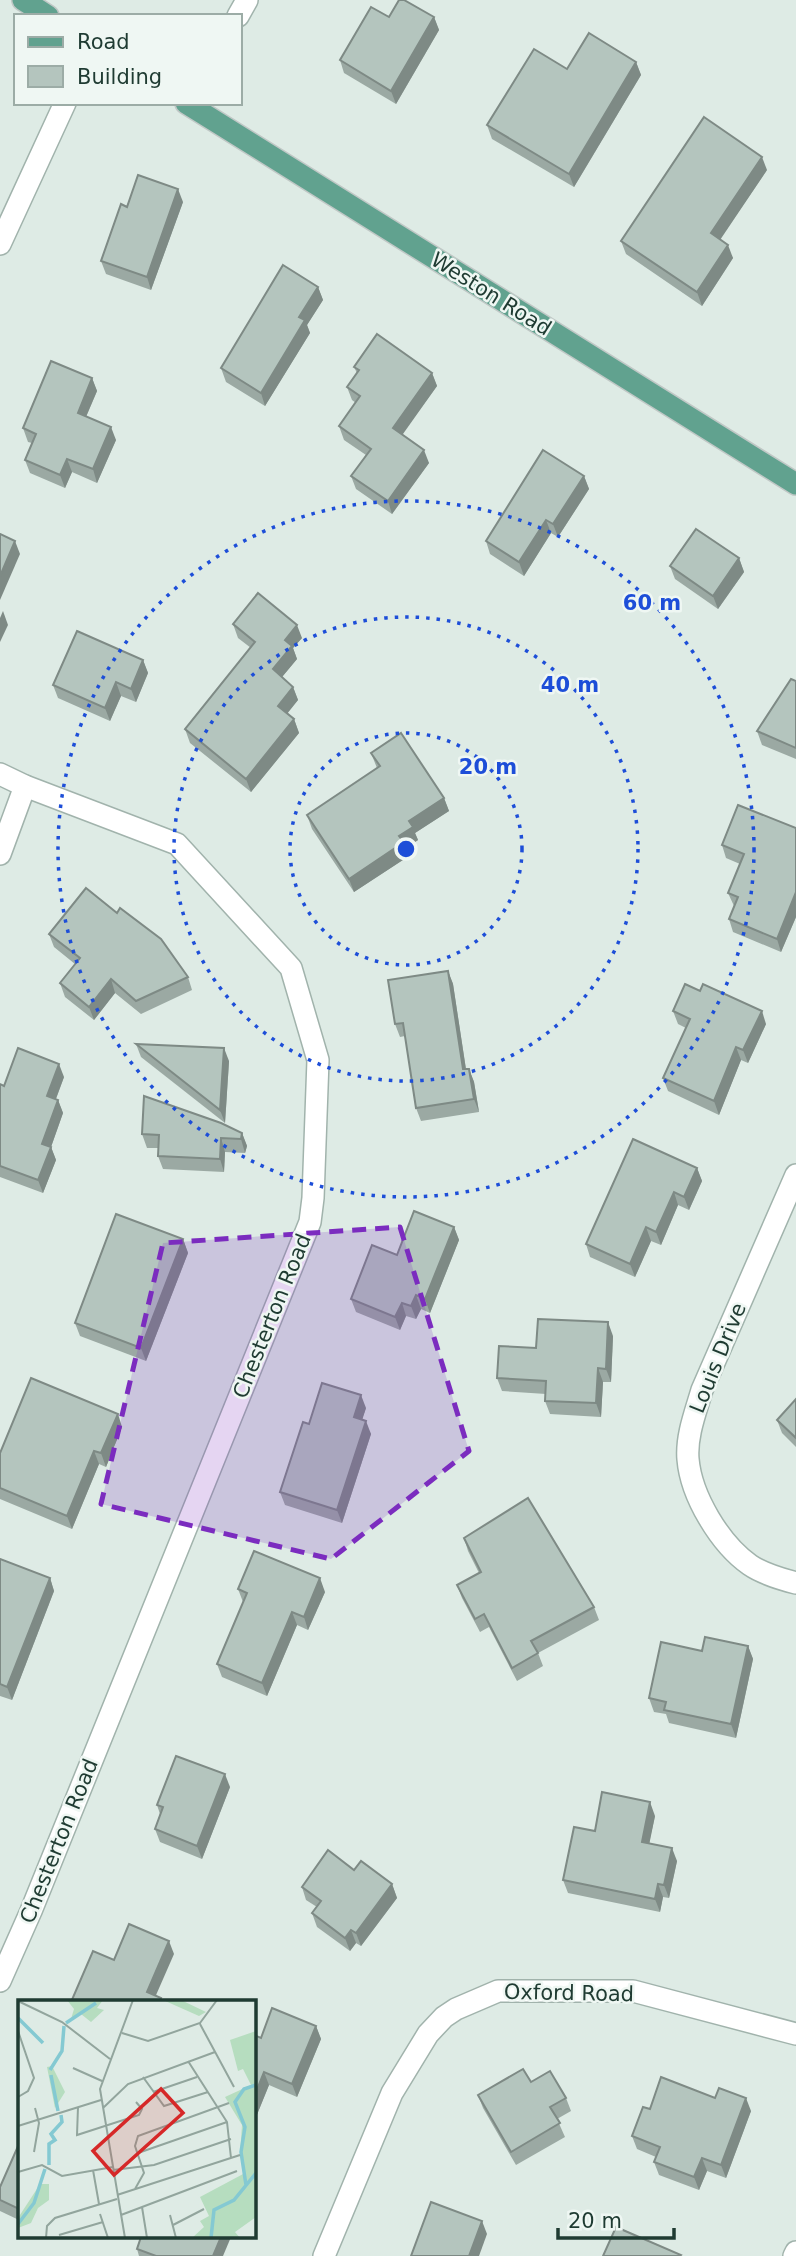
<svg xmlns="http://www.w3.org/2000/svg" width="796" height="2256" viewBox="0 0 796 2256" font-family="'DejaVu Sans',sans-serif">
  <rect width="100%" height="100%" fill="#deebe5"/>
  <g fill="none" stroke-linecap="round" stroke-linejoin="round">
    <defs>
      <g id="minor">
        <polyline points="238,16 247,0"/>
        <polyline points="0,244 65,103"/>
        <polyline points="0,774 25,786 177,844 291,968 318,1060 313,1198 310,1222 31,1911 0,1981"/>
        <polyline points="0,854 25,786"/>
        <path d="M796,1175L702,1390C696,1411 686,1436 688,1459C691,1496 720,1544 750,1565C763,1574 781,1579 796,1583"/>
        <polyline points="324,2256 392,2093 428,2034 444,2017 456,2009 498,1991 633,1991 796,2034"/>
        <polyline points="794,2256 796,2252"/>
      </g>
      <g id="major">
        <polyline points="23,0 48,16"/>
        <polyline points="186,103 796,484"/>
      </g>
    </defs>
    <use href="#minor" stroke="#a1b3ac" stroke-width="24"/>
    <use href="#major" stroke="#c0c8c6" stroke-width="24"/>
    <use href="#minor" stroke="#fff" stroke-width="21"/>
    <use href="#major" stroke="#61a28f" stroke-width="21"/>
  </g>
  <g fill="#9ba9a3">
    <polygon points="389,17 434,17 439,30 396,104 344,73 340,60"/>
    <polygon points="636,62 641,75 574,187 492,139 487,125 567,69"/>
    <polygon points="767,170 720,239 733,258 702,306 626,254 621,241"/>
    <polygon points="183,202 151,290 106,274 101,261 127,207"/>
    <polygon points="318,287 323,300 307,325 310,333 265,406 226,382 221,368"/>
    <polygon points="354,367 432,373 437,386 402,434 429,463 392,514 356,489 351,476 366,455 344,440 339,426 356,403 352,400 347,387 357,373"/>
    <polygon points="92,378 97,391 86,417 116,440 97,483 72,472 65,488 30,473 25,460 32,443 28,442 23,428"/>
    <polygon points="584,476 589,489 558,537 551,533 524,576 490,554 486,541"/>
    <polygon points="739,558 744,572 718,609 675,579 670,566"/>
    <polygon points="233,624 302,638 293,648 297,659 282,677 293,687 298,700 287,713 294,719 299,733 251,792 190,743 185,729 251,648 238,638"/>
    <polygon points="143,660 148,673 136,702 121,696 110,721 58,698 53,685"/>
    <polygon points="796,681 796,759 762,745 757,731"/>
    <polygon points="371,753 444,798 449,811 415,833 418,840 406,848 409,856 354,892 312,829 307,815 377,768"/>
    <polygon points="796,828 796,917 781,952 733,932 729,919 734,906 728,893 740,864 726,858 722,845"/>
    <polygon points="49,934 188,977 192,990 141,1014 115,993 94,1020 65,997 60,983 75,964 54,947"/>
    <polygon points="448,971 453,984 466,1069 469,1069 474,1082 479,1112 421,1121 416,1108 405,1036 400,1037 395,1024"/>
    <polygon points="673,1011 766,1024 748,1063 741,1060 719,1115 668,1091 663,1078 686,1028 678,1024"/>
    <polygon points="136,1044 229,1061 225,1123 141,1057"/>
    <polygon points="64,1077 56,1099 58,1100 63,1113 51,1147 56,1160 43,1193 0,1177 0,1084 4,1086"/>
    <polygon points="242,1133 247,1146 245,1153 225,1152 224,1172 163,1169 158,1156 159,1148 147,1148 142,1134"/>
    <polygon points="697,1168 702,1181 689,1210 678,1205 661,1245 651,1241 635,1277 590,1257 586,1244"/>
    <polygon points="454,1227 459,1240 430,1313 421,1309 416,1319 406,1316 400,1330 356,1312 351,1299 397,1255"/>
    <polygon points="183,1239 188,1253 146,1361 80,1336 75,1323"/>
    <polygon points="613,1336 611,1382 603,1382 601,1417 550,1414 545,1401 546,1394 502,1391 497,1378 536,1348"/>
    <polygon points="796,1399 796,1447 782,1433 777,1420"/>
    <polygon points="366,1408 362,1419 371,1434 342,1523 285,1505 280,1492 309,1424"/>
    <polygon points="122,1427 106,1467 99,1464 72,1529 0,1499 0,1453"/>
    <polygon points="464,1538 594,1607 599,1620 538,1653 543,1666 517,1681 489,1627 480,1632 462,1598 457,1585 479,1573 468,1551"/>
    <polygon points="0,1559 50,1578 54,1591 12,1700 0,1696"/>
    <polygon points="238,1589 325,1592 308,1630 297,1625 267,1696 222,1677 217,1664 243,1602"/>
    <polygon points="748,1646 753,1659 736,1738 669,1723 666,1714 654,1712 649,1698 702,1651"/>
    <polygon points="230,1787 202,1859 160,1842 155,1829 160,1814 157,1805"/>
    <polygon points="655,1816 649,1843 677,1861 669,1898 663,1897 660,1912 568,1893 563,1880 595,1831"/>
    <polygon points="354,1870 392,1884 397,1898 361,1946 356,1943 350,1951 317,1927 312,1913 317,1907 306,1900 302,1887"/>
    <polygon points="316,2026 321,2039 297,2097 269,2085 256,2117 254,2116 254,2035 261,2038"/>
    <polygon points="531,2082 566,2098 571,2111 557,2119 565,2137 516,2165 483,2108 478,2095"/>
    <polygon points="650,2109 751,2111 726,2178 707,2171 699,2190 659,2175 654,2162 656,2157 637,2149 632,2136"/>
    <polygon points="19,2144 19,2220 0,2211 0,2187"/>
    <polygon points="137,2249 223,2256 139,2256"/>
  </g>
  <g fill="#7e8a85">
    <polygon points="434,17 439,30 396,104 391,91"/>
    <polygon points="636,62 641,75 574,187 569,174"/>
    <polygon points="762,157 767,170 716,246 711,233"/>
    <polygon points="178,189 183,202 151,290 147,277"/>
    <polygon points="728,245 733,258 702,306 697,292"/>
    <polygon points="318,287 323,300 307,325 310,333 265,406 261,393 299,317"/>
    <polygon points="432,373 437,386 398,441 393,428"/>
    <polygon points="92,378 97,391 82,426 78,413"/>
    <polygon points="111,427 116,440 97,483 93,469"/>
    <polygon points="424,450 429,463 392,514 388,501"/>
    <polygon points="67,459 72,472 65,488 60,475"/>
    <polygon points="584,476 589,489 558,537 553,524"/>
    <polygon points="546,520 551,533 524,576 519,562"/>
    <polygon points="15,541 20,554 0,600 0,576"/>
    <polygon points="739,558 744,572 718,609 713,596"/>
    <polygon points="3,611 8,625 0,642 0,618"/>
    <polygon points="297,625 302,638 293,648 297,659 277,683 273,669 285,640"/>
    <polygon points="143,660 148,673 136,702 131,689"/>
    <polygon points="116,682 121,696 110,721 105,708"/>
    <polygon points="293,687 298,700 283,719 278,706"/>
    <polygon points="294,719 299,733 251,792 246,779"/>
    <polygon points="444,798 449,811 415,833 418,840 406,848 409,856 354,892 349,879 399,836 409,821"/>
    <polygon points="796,892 796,917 781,952 777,939"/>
    <polygon points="448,971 453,984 468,1083 463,1069"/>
    <polygon points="111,979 115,993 94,1020 89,1007"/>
    <polygon points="762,1011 766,1024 748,1063 743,1050"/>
    <polygon points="736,1047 741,1060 719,1115 714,1101"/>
    <polygon points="224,1048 229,1061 225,1123 220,1110"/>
    <polygon points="59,1064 64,1077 52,1109 47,1096"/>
    <polygon points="469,1069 474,1082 479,1112 474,1099"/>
    <polygon points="58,1100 63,1113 51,1147 56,1160 43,1193 38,1180 42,1144"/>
    <polygon points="242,1133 247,1146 245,1153 241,1139"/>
    <polygon points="221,1138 225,1152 224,1172 220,1159"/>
    <polygon points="697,1168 702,1181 689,1210 684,1197"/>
    <polygon points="674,1192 678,1205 661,1245 656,1232"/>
    <polygon points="454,1227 459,1240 430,1313 425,1299"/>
    <polygon points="646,1227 651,1241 635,1277 630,1264"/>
    <polygon points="183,1239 188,1253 146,1361 141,1348"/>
    <polygon points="416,1295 421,1309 416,1319 411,1306"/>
    <polygon points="402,1303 406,1316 400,1330 395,1317"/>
    <polygon points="608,1322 613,1336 611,1382 606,1369"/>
    <polygon points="598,1368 603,1382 601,1417 596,1403"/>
    <polygon points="361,1395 366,1408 359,1430 354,1417"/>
    <polygon points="118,1414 122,1427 106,1467 101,1453"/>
    <polygon points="366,1421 371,1434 342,1523 337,1510"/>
    <polygon points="94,1451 99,1464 72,1529 67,1516"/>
    <polygon points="50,1578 54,1591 12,1700 7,1687"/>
    <polygon points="320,1578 325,1592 308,1630 304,1617"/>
    <polygon points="292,1612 297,1625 267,1696 262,1683"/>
    <polygon points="748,1646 753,1659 736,1738 731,1724"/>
    <polygon points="225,1774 230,1787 202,1859 197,1846"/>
    <polygon points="650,1802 655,1816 647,1855 642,1842"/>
    <polygon points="672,1848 677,1861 669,1898 664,1885"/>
    <polygon points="392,1884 397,1898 361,1946 356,1933"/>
    <polygon points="658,1884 663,1897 660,1912 655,1899"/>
    <polygon points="351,1930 356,1943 350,1951 345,1938"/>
    <polygon points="169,1941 174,1954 153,2002 147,1992"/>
    <polygon points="316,2026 321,2039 297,2097 292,2084"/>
    <polygon points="264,2072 269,2085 256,2117 254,2111 254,2097"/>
    <polygon points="746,2098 751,2111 726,2178 721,2165"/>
    <polygon points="702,2158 707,2171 699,2190 694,2177"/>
    <polygon points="482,2221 487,2234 479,2256 469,2256"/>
    <polygon points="221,2237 231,2237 223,2256 213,2256"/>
  </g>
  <g fill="#b4c5be" stroke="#7e8a85" stroke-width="2">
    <polygon points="399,0 404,0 434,17 391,91 340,60 371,7 389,17"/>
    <polygon points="589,33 636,62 569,174 487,125 534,49 567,69"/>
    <polygon points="704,117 762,157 711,233 728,245 697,292 621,241"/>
    <polygon points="138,175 178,189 147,277 101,261 121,204 127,207"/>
    <polygon points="283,265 318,287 299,317 305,320 261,393 221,368"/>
    <polygon points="377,334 432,373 393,428 424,450 388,501 351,476 371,449 339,426 360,396 347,387 359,370 354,367"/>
    <polygon points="51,361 92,378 78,413 111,427 93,469 67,459 60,475 25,460 36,434 23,428"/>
    <polygon points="543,450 584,476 553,524 546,520 519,562 486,541"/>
    <polygon points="696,529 739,558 713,596 670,566"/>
    <polygon points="0,534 15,541 0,576"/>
    <polygon points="258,593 297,625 285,640 292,646 273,669 293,687 278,706 294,719 246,779 185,729 255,642 233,624"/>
    <polygon points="77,631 143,660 131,689 116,682 105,708 53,685"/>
    <polygon points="791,679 796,681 796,748 757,731"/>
    <polygon points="401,733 444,798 409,821 413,827 399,836 404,842 349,879 307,815 380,766 371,753"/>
    <polygon points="738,805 796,828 796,892 777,939 729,919 738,897 728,893 744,854 722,845"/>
    <polygon points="86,888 117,913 120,908 161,939 188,977 136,1001 111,979 89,1007 60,983 80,958 49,934"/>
    <polygon points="448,971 463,1069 469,1069 474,1099 416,1108 403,1023 395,1024 388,980"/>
    <polygon points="685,984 700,991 703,984 762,1011 743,1050 736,1047 714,1101 663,1078 690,1019 673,1011"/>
    <polygon points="136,1044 224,1048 220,1110"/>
    <polygon points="18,1048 59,1064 47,1096 58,1100 42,1144 51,1147 38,1180 0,1166 0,1084 4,1086"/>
    <polygon points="144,1096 221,1123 242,1133 241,1139 221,1138 220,1159 158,1156 159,1135 142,1134"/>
    <polygon points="633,1139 697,1168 684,1197 674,1192 656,1232 646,1227 630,1264 586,1244"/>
    <polygon points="414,1211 454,1227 425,1299 416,1295 411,1306 402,1303 395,1317 351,1299 372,1245 397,1255"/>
    <polygon points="116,1214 183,1239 141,1348 75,1323"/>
    <polygon points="538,1319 608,1322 606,1369 598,1368 596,1403 545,1401 546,1381 497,1378 499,1346 536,1348"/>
    <polygon points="31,1378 118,1414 101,1453 94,1451 67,1516 0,1488 0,1453"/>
    <polygon points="322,1383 361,1395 354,1417 366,1421 337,1510 280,1492 303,1422 309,1424"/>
    <polygon points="796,1399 796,1438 777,1420"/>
    <polygon points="528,1498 594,1607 531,1641 538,1653 512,1668 484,1614 475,1619 457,1585 481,1572 464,1538"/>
    <polygon points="254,1551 320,1578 304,1617 292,1612 262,1683 217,1664 247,1593 238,1589"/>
    <polygon points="0,1559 50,1578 7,1687 0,1684"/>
    <polygon points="705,1637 748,1646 731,1724 664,1710 666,1702 649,1698 661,1642 702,1651"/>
    <polygon points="176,1756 225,1774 197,1846 155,1829 163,1807 157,1805"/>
    <polygon points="602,1792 650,1802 642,1842 672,1848 664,1885 658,1884 655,1899 563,1880 574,1827 595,1831"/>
    <polygon points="328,1850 354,1870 361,1861 392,1884 356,1933 351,1930 345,1938 312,1913 321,1901 302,1887"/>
    <polygon points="129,1924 169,1941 147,1992 161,1998 159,2002 71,2002 93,1951 114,1960"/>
    <polygon points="272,2008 316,2026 292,2084 264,2072 254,2097 254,2035 261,2038"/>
    <polygon points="523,2069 531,2082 550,2071 566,2098 550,2107 560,2123 511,2152 478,2095"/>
    <polygon points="661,2077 715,2098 719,2088 746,2098 721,2165 702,2158 694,2177 654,2162 660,2147 632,2136 643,2107 650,2109"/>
    <polygon points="19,2144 19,2209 0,2200 0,2187"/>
    <polygon points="431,2202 482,2221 469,2256 411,2256"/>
    <polygon points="616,2227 681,2255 680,2256 603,2256"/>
    <polygon points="141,2237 221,2237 213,2256 156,2256 137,2249"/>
  </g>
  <path fill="#7b2cbf" fill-opacity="0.2" stroke="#7b2cbf" stroke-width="5" stroke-dasharray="14 9" stroke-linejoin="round" d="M400,1227L469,1451L331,1559L101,1504L163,1243Z"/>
  <g fill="none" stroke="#1d4ed8" stroke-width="3.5" stroke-dasharray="3.5 7">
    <circle cx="406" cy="849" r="116"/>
    <circle cx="406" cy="849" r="232"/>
    <circle cx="406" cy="849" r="348"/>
  </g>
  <g text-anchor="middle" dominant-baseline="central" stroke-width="5" stroke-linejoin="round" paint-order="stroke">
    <g font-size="21" fill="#1f3b32" stroke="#eff7f3">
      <text transform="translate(491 294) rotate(32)">Weston Road</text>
      <text transform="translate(272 1316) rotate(-68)">Chesterton Road</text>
      <text transform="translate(718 1358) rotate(-68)">Louis Drive</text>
      <text transform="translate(59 1841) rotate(-68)">Chesterton Road</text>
      <text transform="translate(569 1993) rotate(1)">Oxford Road</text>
    </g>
  </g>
  <g transform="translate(18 2000)">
    <rect width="238" height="238" fill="#deebe5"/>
    <path d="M49,0H85L79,8L86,10L73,22L63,14L53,19L56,9ZM145,0H163L188,12L181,16ZM238,31V217L217,232L222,238H174L186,227L182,221L191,216L182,197L227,173L222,154L224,125L207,97L233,85L225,69L220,71L212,40ZM34,66L47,92L37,108L29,67ZM28,175L22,184H31V200L20,208L13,223L0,228V218Z" fill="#b6ddbf"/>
    <path fill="none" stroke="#84c9d2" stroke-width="3.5" d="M0,18L25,43M48,23L78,3M32,70L44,51L46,26M33,75L40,111M31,165V144L37,140L33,134L44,122L43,115M228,185L223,152L227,127L217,102L226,89L238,85M0,224L16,203L27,169M193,238L196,210L216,200L238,173"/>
    <path fill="none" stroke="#92a59d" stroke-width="2" d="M0,1L44,22L92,59M182,24L216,87M0,31L16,78L10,91L0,97M104,33L130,41L182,23L199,0M170,61L209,122L213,158M55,68L84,81M125,77L146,106L190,92M135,92L179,77M60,107L59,135L121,115L124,109L118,102M85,108L110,84L197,52M0,126L83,100M16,152L21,123L17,108M120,153L209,122M75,170L81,204M95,170L136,165L213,139M0,172L24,165L44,176L95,167M117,189L126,173L117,146L120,136L211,103M99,195L222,155M124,207L129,238M82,214L90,238M103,215L219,171M152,215L158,238M155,225L186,209M41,235L85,222M28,238L29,226L37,218L99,199M107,238L82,89L115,0"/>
    <path fill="#d62828" fill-opacity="0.15" stroke="#d62828" stroke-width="3.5" d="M143,89L165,113L96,175L75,151Z"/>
    <rect width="238" height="238" fill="none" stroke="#1f3b32" stroke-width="3.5"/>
  </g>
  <circle cx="406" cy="849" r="10" fill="#1d4ed8" stroke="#eff7f3" stroke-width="3.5"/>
  <g font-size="21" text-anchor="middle" font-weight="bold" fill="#1d4ed8" stroke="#eff7f3" stroke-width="5" stroke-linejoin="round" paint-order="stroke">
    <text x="652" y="610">60 m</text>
    <text x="570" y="692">40 m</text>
    <text x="488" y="774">20 m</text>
  </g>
  <rect x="14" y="14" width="228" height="91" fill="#eff7f3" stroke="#9caca6" stroke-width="2"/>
  <rect x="28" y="37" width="35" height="10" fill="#61a28f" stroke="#9caca6" stroke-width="2"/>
  <text x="77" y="49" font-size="21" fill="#1f3b32">Road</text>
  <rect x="28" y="66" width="35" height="21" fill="#b4c5be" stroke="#9caca6" stroke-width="2"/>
  <text x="77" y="84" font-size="21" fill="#1f3b32">Building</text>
  <path d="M558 2228v10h116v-10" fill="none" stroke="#1f3b32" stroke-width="3.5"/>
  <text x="568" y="2228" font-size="21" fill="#1f3b32" stroke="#eff7f3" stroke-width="5" paint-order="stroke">20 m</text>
</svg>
